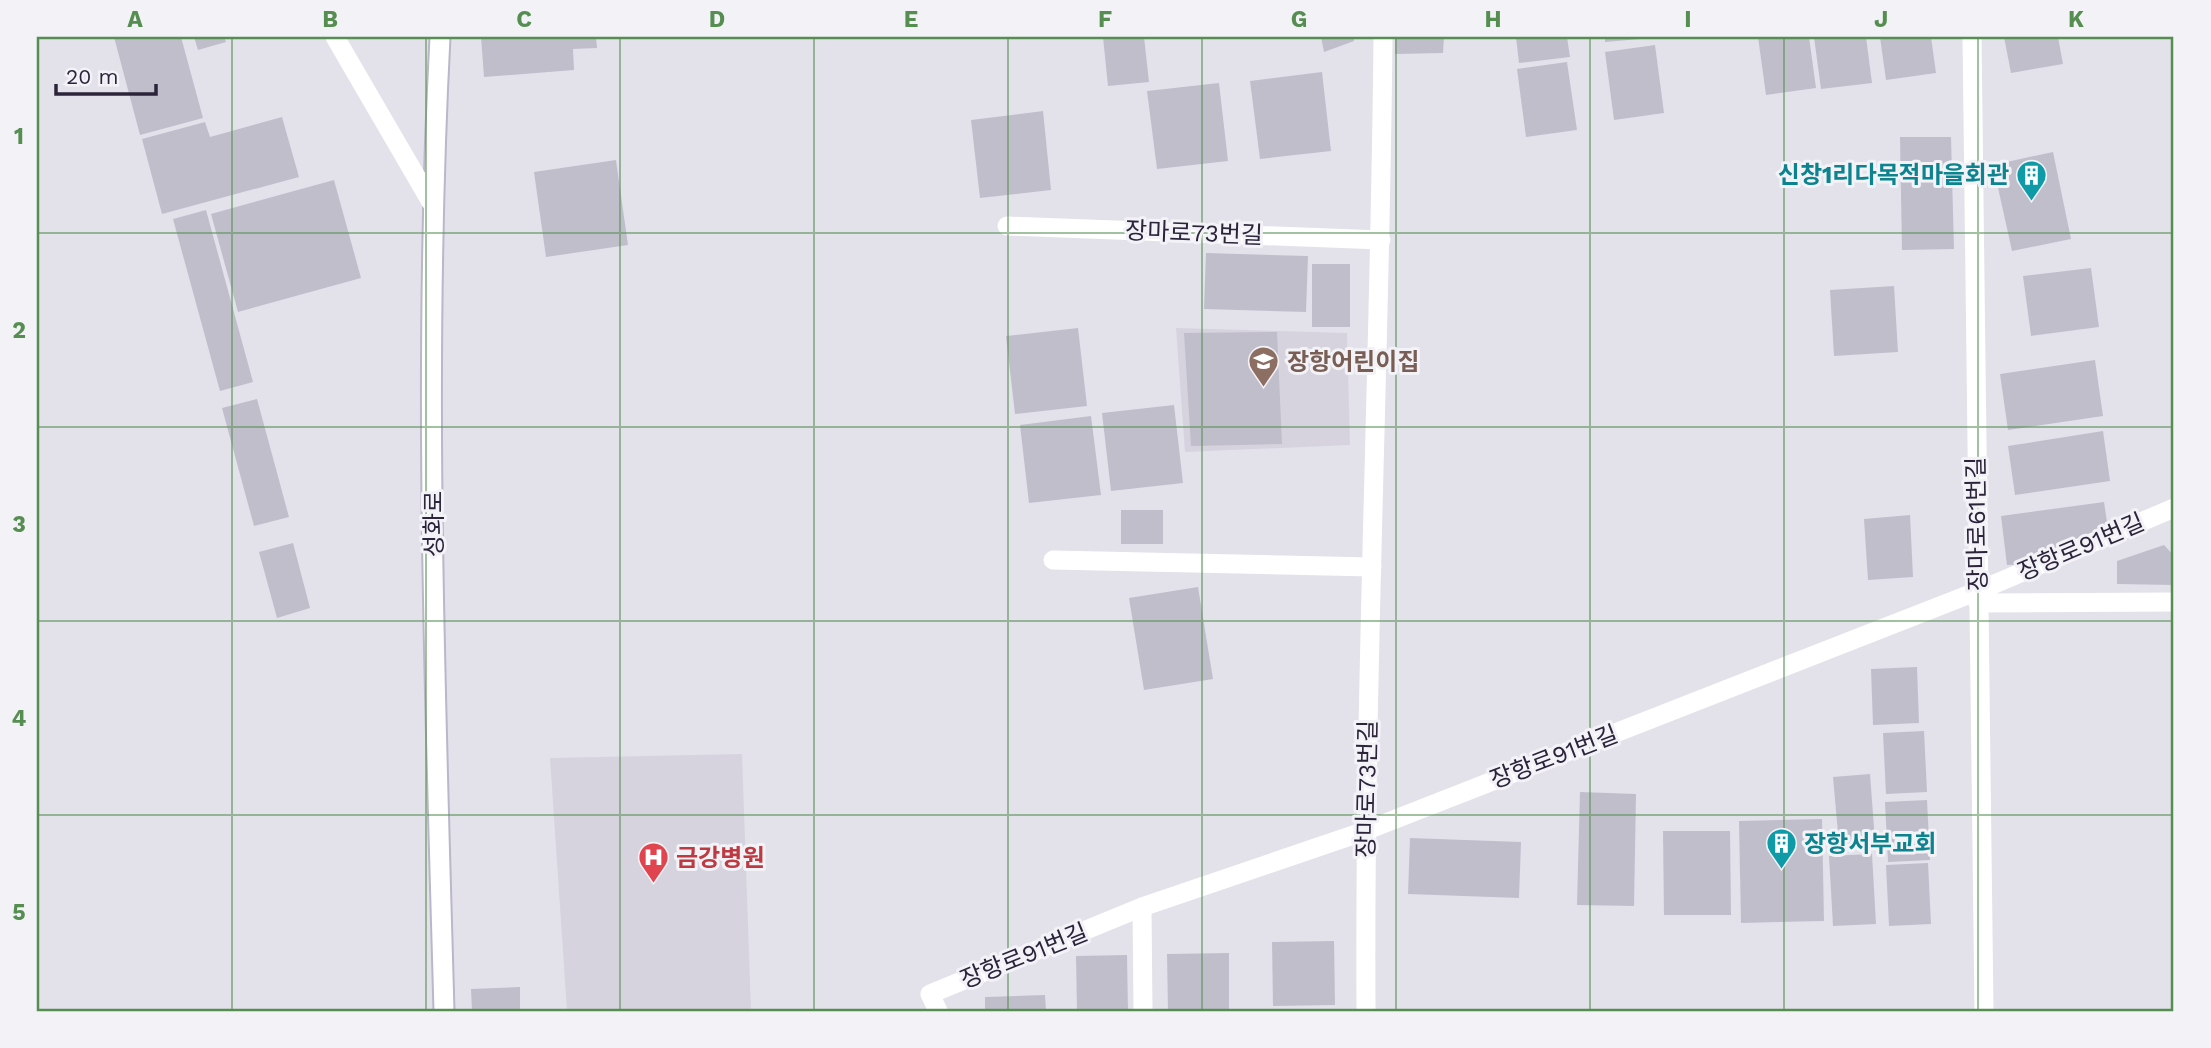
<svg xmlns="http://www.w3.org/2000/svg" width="2211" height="1048" viewBox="0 0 2211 1048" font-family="'Work Sans','Noto Sans KR',sans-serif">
  <rect width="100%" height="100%" fill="#e3e2eb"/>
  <g fill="#d6d3de">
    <polygon points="1176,328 1347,333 1350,445 1185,452"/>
    <polygon points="742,754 751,1011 567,1011 550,758"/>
  </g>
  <g fill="#c0becb">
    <polygon points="114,37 181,37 203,118 140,135"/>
    <polygon points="194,37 224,37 226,42 198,50"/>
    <polygon points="481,37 596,37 597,48 573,49 574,70 484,77"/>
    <polygon points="1103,37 1144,37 1149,82 1108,86"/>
    <polygon points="1321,37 1354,37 1354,41 1324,52"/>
    <polygon points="1395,37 1444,37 1443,53 1395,54"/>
    <polygon points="1516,37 1567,37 1570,57 1519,63"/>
    <polygon points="1605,37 1640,37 1640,39 1605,42"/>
    <polygon points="1758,37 1809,37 1816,88 1766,95"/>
    <polygon points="1814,37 1866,37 1872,83 1821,89"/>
    <polygon points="1880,37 1931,37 1936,73 1886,80"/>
    <polygon points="2004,37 2058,37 2063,64 2011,73"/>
    <polygon points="1655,45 1664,113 1614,120 1605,52"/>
    <polygon points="1567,62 1577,130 1526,137 1517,69"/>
    <polygon points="1322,72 1331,151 1260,159 1250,81"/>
    <polygon points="1219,83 1228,161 1157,169 1147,91"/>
    <polygon points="1043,111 1051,190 980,198 971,120"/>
    <polygon points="282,117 299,177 162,214 142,139 205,122 210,137"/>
    <polygon points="1900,137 1951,137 1954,249 1902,250"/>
    <polygon points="2053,152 2071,239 2012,251 1993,165"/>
    <polygon points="616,160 628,245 546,257 534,172"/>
    <polygon points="334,180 361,278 238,312 211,214"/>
    <polygon points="206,210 253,382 220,391 173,219"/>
    <polygon points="1206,253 1308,256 1306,312 1204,309"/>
    <rect x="1312" y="264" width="38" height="63"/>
    <polygon points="2091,268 2099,327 2031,336 2023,276"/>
    <polygon points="1894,286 1898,352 1834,356 1830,290"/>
    <polygon points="1078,328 1087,406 1015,414 1006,336"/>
    <polygon points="1277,332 1282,444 1191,446 1184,333"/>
    <polygon points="2095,360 2103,416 2008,430 2000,374"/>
    <polygon points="257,399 289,517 254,526 222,408"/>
    <polygon points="1174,405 1183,483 1111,491 1102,413"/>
    <polygon points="1091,416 1101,495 1029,503 1020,425"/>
    <polygon points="2103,431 2110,481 2015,495 2008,446"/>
    <polygon points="2104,502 2108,529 2031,564 2007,565 2001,516"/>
    <rect x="1121" y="510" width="42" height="34"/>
    <polygon points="1910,515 1913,577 1868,580 1864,519"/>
    <polygon points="293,543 310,608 277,618 259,552"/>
    <polygon points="2164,545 2174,556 2174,585 2117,584 2117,561"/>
    <polygon points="1198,587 1213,679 1144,690 1129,598"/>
    <polygon points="1917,667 1919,723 1873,725 1871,669"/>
    <polygon points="1924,731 1927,792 1886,794 1883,733"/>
    <polygon points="1870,774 1875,841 1839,844 1833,777"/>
    <polygon points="1580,792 1636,794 1634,906 1577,905"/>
    <polygon points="1927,800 1930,860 1888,862 1885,802"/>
    <polygon points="1822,819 1824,921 1741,923 1739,821"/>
    <polygon points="1663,831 1730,831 1731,915 1664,915"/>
    <polygon points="1410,838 1521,842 1519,898 1408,894"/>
    <polygon points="1872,854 1876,924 1833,926 1829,856"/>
    <polygon points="1928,863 1931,924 1889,926 1886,865"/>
    <polygon points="1334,941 1335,1005 1273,1006 1272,942"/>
    <polygon points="1229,953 1229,1011 1168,1011 1167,954"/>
    <polygon points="1127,955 1128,1011 1077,1011 1076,956"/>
    <polygon points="520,987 520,1011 472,1011 471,989"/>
    <polygon points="1045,995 1046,1011 985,1011 985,997"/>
  </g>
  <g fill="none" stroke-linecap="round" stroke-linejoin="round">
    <defs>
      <path id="secondary" d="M440,37C423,361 435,687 444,1011"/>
    </defs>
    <use href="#secondary" stroke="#bbb6c9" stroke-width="23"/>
    <g stroke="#fff" stroke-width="19">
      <polyline points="335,37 431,202"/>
      <polyline points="1972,37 1984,1011"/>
      <polyline points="1007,226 1381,240"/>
      <polyline points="1053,560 1372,567"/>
      <polyline points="1978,603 2174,602"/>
      <polyline points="1142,907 1143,1011"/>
      <polyline points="938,1011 930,994 1142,907 1365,831 1978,591 2174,508"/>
      <path d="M1366,1011C1364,686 1380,362 1383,37"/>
    </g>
    <use href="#secondary" stroke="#fff" stroke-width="19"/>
  </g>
  <path fill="none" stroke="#568e52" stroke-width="2" stroke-opacity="0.55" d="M232,37V1011M426,37V1011M620,37V1011M814,37V1011M1008,37V1011M1202,37V1011M1396,37V1011M1590,37V1011M1784,37V1011M1978,37V1011M37,233H2174M37,427H2174M37,621H2174M37,815H2174"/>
  <defs>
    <symbol id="building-pin" viewBox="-11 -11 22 30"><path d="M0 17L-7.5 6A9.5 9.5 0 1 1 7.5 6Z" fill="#0f9aa8" stroke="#f2f2f7"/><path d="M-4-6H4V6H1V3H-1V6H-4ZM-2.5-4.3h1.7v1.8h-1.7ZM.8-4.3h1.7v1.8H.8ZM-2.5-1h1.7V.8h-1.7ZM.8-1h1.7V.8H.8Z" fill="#fff"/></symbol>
    <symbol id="school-pin" viewBox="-11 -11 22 30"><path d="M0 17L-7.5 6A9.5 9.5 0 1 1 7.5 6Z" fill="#8d6e63" stroke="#f2f2f7"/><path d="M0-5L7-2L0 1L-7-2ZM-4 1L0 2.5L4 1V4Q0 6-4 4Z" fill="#fff"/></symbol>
    <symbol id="hospital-pin" viewBox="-11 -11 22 30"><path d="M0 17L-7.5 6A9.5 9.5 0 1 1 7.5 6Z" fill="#e0444e" stroke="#f2f2f7"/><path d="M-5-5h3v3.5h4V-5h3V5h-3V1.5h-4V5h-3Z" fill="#fff"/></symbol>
  </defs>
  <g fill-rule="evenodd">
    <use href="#building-pin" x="2014" y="158" width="35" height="47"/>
    <use href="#school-pin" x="1246" y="344" width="35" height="47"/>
    <use href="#building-pin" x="1764" y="826" width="35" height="47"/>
    <use href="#hospital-pin" x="636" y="840" width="35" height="47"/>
  </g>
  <g text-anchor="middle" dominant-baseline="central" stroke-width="6" stroke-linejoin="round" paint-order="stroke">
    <g font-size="24" font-weight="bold" fill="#0d838f" stroke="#f2f2f7" text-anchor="end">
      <text x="2009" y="175">신창1리다목적마을회관</text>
      <text x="1804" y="844" text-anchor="start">장항서부교회</text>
    </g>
    <g font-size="24" fill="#2b243a" stroke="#f2f2f7">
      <text transform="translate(1194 233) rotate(2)">장마로73번길</text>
      <text transform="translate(434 524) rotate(-90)">성화로</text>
      <text transform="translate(1977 524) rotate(-91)">장마로61번길</text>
      <text transform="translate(2081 547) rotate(-23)">장항로91번길</text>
      <text transform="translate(1554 757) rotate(-21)">장항로91번길</text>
      <text transform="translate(1367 789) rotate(-89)">장마로73번길</text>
      <text transform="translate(1024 956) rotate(-22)">장항로91번길</text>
    </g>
    <g font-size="24" font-weight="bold" fill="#785e54" stroke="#f2f2f7" text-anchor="start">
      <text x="1287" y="362">장항어린이집</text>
    </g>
    <g font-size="24" font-weight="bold" fill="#be3a42" stroke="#f2f2f7" text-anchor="start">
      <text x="676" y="858">금강병원</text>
    </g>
  </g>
  <rect width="2211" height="1048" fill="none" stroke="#f2f2f7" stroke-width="77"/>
  <path d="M56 84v10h100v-10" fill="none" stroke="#2b243a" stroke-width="3.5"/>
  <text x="66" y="84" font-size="21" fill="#2b243a" stroke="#f2f2f7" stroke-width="5" paint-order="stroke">20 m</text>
  <rect x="38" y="38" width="2134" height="972" fill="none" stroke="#568e52" stroke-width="2.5"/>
  <g font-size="23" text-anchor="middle" font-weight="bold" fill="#568e52">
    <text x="135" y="27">A</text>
    <text x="330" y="27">B</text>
    <text x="524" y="27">C</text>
    <text x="717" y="27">D</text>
    <text x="911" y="27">E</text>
    <text x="1105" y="27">F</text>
    <text x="1299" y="27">G</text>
    <text x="1493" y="27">H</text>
    <text x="1688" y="27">I</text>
    <text x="1881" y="27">J</text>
    <text x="2076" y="27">K</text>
    <text x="19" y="144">1</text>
    <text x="19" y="338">2</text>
    <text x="19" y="532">3</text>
    <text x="19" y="726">4</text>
    <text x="19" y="920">5</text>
  </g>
</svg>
